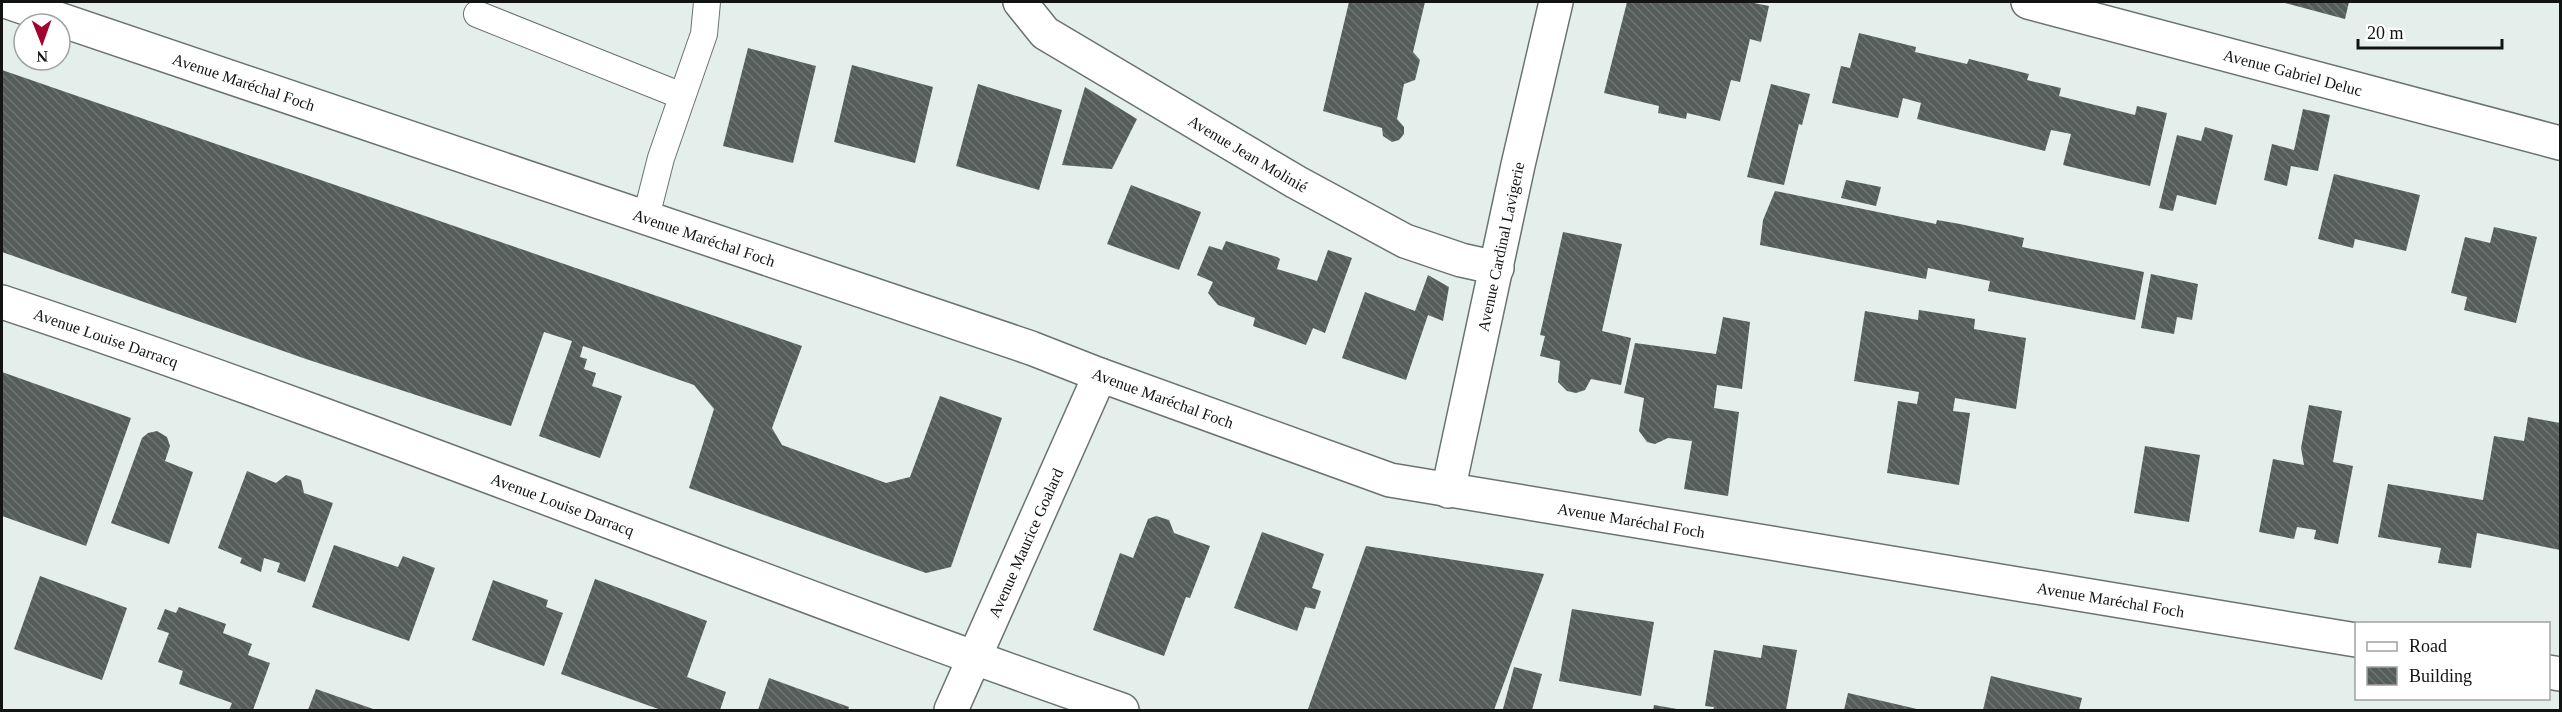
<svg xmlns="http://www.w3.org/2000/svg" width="2562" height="712" viewBox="0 0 2562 712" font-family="Georgia,serif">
  <defs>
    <pattern id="building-back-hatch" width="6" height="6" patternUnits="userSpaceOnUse" patternTransform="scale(1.5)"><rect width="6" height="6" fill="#555d5a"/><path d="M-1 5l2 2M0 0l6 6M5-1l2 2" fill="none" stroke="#6e7472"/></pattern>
  </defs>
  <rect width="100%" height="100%" fill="#e4eeea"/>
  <g fill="url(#building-back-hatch)">
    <polygon points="1349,2 1425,2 1413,52 1420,60 1415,80 1404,84 1397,119 1404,127 1404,134 1399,140 1392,142 1383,136 1382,128 1323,111"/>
    <polygon points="1627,2 1749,2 1769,6 1761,42 1750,39 1740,82 1731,80 1720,121 1687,113 1686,119 1658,113 1659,106 1604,93"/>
    <polygon points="2281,2 2349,2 2345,19"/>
    <polygon points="1859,33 1916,47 1915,52 1967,64 1969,59 2029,74 2027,80 2061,88 2059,96 2135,115 2137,106 2167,113 2150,186 2063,165 2071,134 2051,130 2045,151 1917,119 1921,103 1903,98 1898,118 1832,103 1841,66 1850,68"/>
    <polygon points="748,48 816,66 793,163 723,146"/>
    <polygon points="852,65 933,87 915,163 834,142"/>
    <polygon points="2,70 802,346 772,428 782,445 886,483 910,477 940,396 1002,418 951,567 926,573 689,488 714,409 694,385 583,346 580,357 587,359 584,369 596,373 592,386 622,396 600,458 539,436 572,341 544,332 511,426 306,359 2,252"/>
    <polygon points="978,84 1062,110 1039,190 956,166"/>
    <polygon points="1771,84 1810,94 1802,125 1799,124 1784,185 1747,177"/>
    <polygon points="1085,87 1137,119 1112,169 1062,165"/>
    <polygon points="2303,109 2330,115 2318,171 2291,166 2287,186 2264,180 2272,144 2294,150"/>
    <polygon points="2205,127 2233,135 2216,205 2177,195 2173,211 2159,208 2177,135 2201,141"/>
    <polygon points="2334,174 2420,195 2406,251 2355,239 2353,248 2318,239"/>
    <polygon points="1846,180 1881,187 1876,206 1841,198"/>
    <polygon points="1131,185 1201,212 1179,270 1107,244"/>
    <polygon points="1775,191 1936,224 1937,220 1960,224 2024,238 2022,247 2144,272 2135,320 1988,291 1990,281 1928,268 1926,279 1760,245 1763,220"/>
    <polygon points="2494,227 2537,237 2516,323 2464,310 2467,297 2451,293 2465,237 2490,243"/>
    <polygon points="1563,232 1622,244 1602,331 1631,338 1621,385 1591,379 1585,390 1576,393 1567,391 1558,382 1560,361 1540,356 1545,336 1540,335"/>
    <polygon points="1226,241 1277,257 1280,259 1277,269 1317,281 1328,250 1352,258 1325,333 1313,328 1306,345 1253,326 1255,318 1218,305 1208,293 1213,282 1197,275 1209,246 1222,250"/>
    <polygon points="2151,274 2198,284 2192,320 2177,317 2174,334 2141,328"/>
    <polygon points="1428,275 1449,287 1443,321 1428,315 1406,380 1342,358 1365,292 1415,311"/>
    <polygon points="1919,310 1975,319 1974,329 2026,338 2016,409 1955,398 1953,411 1970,413 1959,485 1887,473 1898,401 1917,404 1919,392 1854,381 1865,311 1918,320"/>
    <polygon points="1723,317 1750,322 1742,389 1717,385 1714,408 1739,412 1728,496 1684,489 1692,441 1668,438 1655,444 1647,442 1639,431 1644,398 1624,393 1635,343 1716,354"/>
    <polygon points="2,372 131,418 86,546 2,516"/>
    <polygon points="2309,405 2342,411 2333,462 2353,466 2338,544 2314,539 2316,530 2297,527 2294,539 2259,532 2273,459 2304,465 2301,448"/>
    <polygon points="2528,417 2560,423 2560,550 2477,533 2471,568 2438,563 2441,548 2378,537 2388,484 2483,500 2494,436 2524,441"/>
    <polygon points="157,431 167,437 170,446 165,461 193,472 169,544 111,523 142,438 148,433"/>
    <polygon points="2145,446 2200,455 2189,522 2134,513"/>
    <polygon points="247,471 276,483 286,475 301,480 304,493 333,503 305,582 277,572 280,563 264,558 261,572 240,563 242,558 218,548"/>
    <polygon points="1156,516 1169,520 1174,533 1210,546 1190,598 1186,597 1164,656 1093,630 1120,553 1133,558 1148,519"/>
    <polygon points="1262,532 1324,554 1312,588 1321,591 1315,609 1305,607 1297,631 1234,608"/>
    <polygon points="334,545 398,567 403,556 435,568 409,641 312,607"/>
    <polygon points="1366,546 1544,574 1494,710 1308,709"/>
    <polygon points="40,576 127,608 102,680 14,649"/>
    <polygon points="595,579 707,621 687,677 726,692 720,710 661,710 561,674"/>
    <polygon points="493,580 548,600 546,607 563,613 544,666 472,640"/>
    <polygon points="179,607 226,624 223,633 252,644 248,655 270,663 253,710 229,710 232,703 179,684 183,671 158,662 169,633 157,629 165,609 176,613"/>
    <polygon points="1572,609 1654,622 1641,696 1559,681"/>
    <polygon points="1763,645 1797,650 1786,710 1713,710 1714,707 1705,706 1714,650 1761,658"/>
    <polygon points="1514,667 1542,674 1532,710 1503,709"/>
    <polygon points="1991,676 2082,698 2079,710 1983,710"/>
    <polygon points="769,678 849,707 848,710 758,710"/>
    <polygon points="316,689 376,710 308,710"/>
    <polygon points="1848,693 1917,709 1917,710 1844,710"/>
    <polygon points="1654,705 1677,709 1677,710 1653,710"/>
  </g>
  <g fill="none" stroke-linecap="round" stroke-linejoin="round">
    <defs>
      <g id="lane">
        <polyline points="477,14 682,96"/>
        <polyline points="646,217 661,158 704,34 707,2"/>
      </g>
      <g id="street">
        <path id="s1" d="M8,2L1031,348L1100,375L1390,480L2356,640"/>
        <path id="s2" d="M1020,2L1045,33L1296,182L1405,241L1461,260L1497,268"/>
        <path id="s3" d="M2028,2L2560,143"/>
        <path id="s4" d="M2,302C379,427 747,580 1122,710"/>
        <path id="s5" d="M1448,491L1518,165L1556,2"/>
        <polyline points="2548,672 2560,674"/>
        <path id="s6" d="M951,710L1100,375"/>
      </g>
    </defs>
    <use href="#lane" stroke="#6a736f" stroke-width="28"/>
    <use href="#street" stroke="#6a736f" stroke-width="36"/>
    <use href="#lane" stroke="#fff" stroke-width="26"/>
    <use href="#street" stroke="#fff" stroke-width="33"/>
  </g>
  <g text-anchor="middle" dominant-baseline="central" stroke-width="6" stroke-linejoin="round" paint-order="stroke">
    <g font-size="16" fill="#111413" stroke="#fff">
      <text stroke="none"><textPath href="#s3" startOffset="274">Avenue Gabriel Deluc</textPath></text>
      <text stroke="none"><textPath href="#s1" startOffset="249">Avenue Maréchal Foch</textPath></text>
      <text stroke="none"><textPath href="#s2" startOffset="276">Avenue Jean Molinié</textPath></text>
      <text stroke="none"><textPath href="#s1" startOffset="735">Avenue Maréchal Foch</textPath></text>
      <text stroke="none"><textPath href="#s5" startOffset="250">Avenue Cardinal Lavigerie</textPath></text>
      <text stroke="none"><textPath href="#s4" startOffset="110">Avenue Louise Darracq</textPath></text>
      <text stroke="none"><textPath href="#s1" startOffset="1221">Avenue Maréchal Foch</textPath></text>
      <text stroke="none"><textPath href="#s4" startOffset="596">Avenue Louise Darracq</textPath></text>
      <text stroke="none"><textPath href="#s1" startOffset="1707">Avenue Maréchal Foch</textPath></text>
      <text stroke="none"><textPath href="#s6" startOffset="183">Avenue Maurice Goalard</textPath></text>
      <text stroke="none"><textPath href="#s1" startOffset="2193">Avenue Maréchal Foch</textPath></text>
    </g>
  </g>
  <rect width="2562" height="712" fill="none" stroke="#111413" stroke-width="6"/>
  <rect x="2355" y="622" width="195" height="78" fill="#ffffff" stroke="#a0a1a1" stroke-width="1.5"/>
  <rect x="2367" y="642" width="30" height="9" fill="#ffffff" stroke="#a0a1a1" stroke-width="1.5"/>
  <text x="2409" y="652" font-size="18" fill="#111413">Road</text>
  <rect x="2367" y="667" width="30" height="18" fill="url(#building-back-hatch)" stroke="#a0a1a1" stroke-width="1.5"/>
  <text x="2409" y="682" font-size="18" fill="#111413">Building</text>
  <g transform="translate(42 42) rotate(179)"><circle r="28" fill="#ffffff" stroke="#a0a1a1" stroke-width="1.5"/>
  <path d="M0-4.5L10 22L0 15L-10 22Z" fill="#a2022d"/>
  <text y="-9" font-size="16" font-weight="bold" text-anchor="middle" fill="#111413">N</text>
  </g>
  <path d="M2358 39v9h144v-9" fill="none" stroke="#111413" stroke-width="3"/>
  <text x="2367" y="39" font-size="18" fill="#111413" stroke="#ffffff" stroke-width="4.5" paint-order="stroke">20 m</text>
</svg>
